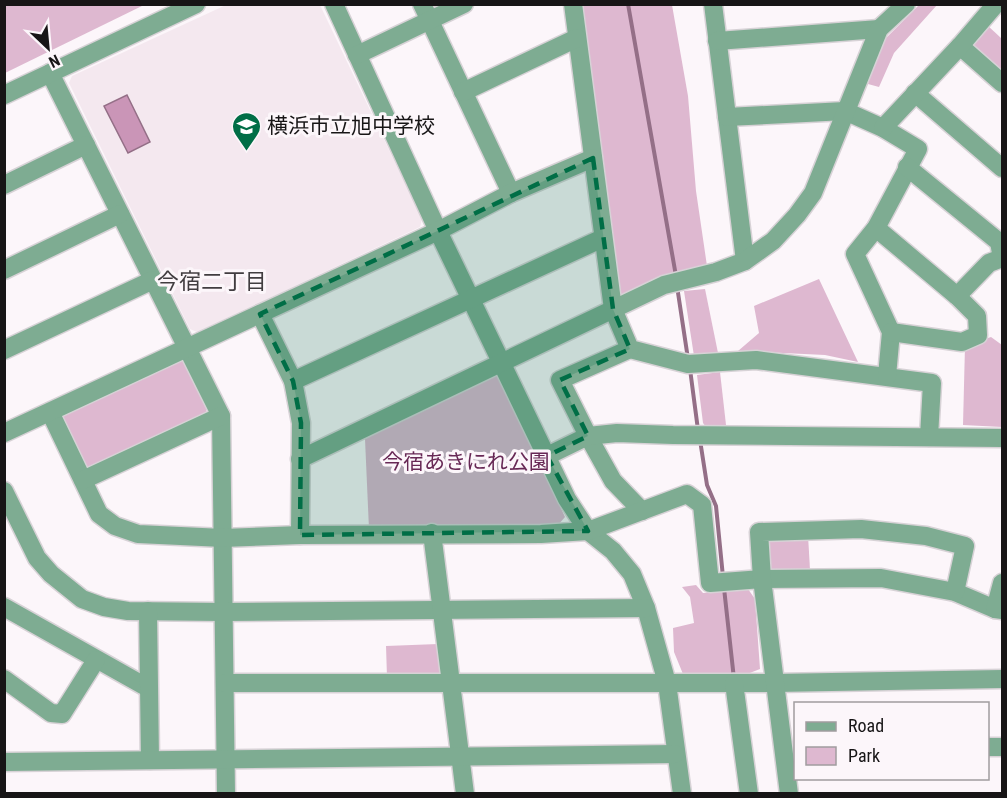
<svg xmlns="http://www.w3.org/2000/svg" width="1007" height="798" viewBox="0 0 1007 798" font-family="'Roboto Condensed','Noto Sans JP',sans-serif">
  <rect width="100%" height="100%" fill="#fcf6fa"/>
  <polygon fill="#f4e8ef" points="226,5 320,5 422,219 420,227 197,332 190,329 69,83 72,76"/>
  <g fill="#deb8d0">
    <polygon points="5,4 144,4 144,5 5,73"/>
    <polygon points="581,5 672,5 688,96 696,191 707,266 621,299 618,294"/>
    <polygon points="919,5 937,5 894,53 879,87 868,84 880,44"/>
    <polygon points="986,24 1002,39 1002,75 970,43"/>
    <polygon points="819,279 858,362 825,355 738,351 759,333 754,306"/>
    <polygon points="705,289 718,353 694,356 684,291"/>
    <polygon points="991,337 1002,345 1002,427 963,425 965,346"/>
    <polygon points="181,358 187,362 208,404 206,412 91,469 82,465 60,420 62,412"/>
    <polygon points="720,372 726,425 706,427 703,423 697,375"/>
    <polygon points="498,373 565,517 558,525 369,529 365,439"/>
    <polygon points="808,535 810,570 768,570 764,536"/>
    <polygon points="696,585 703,593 748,589 755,599 760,669 742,676 683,674 674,652 673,628 694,623 690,597 682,587"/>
    <polygon points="438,644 443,678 387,677 386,646"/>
  </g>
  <polygon fill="#ca95b7" stroke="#946f87" stroke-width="1.5" points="127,95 150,142 128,153 104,106"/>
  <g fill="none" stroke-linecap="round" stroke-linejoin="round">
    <g stroke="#946f87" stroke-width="4">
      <polyline points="628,4 676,276"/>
      <polyline points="677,286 688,359"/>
      <polyline points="690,369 698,430"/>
      <polyline points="700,440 707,485 716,506 723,577"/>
      <polyline points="724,588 734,679"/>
    </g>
    <defs>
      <g id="minor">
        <polyline points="334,4 438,231 567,499 588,531 613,551 632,574 646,608 667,683 682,794"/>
        <polyline points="422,4 511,193"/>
        <polyline points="573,4 613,309 630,349 688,364 756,360 932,383 929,437"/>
        <polyline points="713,4 745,261"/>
        <polyline points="717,41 879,29"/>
        <polyline points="960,46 1002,83"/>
        <polyline points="357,55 464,4"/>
        <polyline points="50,73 221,416 226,794"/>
        <polyline points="463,92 577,38"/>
        <polyline points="915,93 1002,168"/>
        <polyline points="4,95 196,4"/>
        <polyline points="727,117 845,111 883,128 918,149 876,228 855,254 891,332 887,376"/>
        <polyline points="883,128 960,46 996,4"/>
        <polyline points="907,167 999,242 1002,258 989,263 957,296"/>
        <polyline points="4,185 86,145"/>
        <polyline points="876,228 957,296 977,316 978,335 962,342 891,332"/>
        <polyline points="4,270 120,214"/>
        <polyline points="260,314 293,381 301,423 300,535"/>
        <polyline points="630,349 560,380 588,436 613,481 642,511"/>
        <polyline points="4,350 153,280"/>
        <polyline points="293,381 603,238"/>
        <polyline points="50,412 99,514 115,526 138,534 223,538 300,535 541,534 588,531 687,494 702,505 710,583 762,579 881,578 955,592 995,609 1002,610"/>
        <polyline points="4,433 438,231 511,193 593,158"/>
        <polyline points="547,456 588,436 617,433 673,435 1002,438"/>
        <polyline points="300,459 664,285 716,272 745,261 773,241 797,215 813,193 879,29 906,4"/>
        <polyline points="83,480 221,416"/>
        <polyline points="4,491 37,558 51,574 82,599 104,607 128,611 224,612 646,608"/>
        <polyline points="432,533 465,794"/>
        <polyline points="4,607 148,688"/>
        <polyline points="995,609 1002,583"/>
        <polyline points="148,611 150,760"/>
        <polyline points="4,679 51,713 62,714 96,660"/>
        <polyline points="225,683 775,683 1002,679"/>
        <polyline points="734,683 749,794"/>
        <polyline points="988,747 1002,747"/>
        <polyline points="4,762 675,754"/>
        <polyline points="789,794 762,579 759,532 861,529 926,536 965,546 955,592"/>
      </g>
    </defs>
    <use href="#minor" stroke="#d7d2d6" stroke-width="21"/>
    <use href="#minor" stroke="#7eac92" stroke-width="18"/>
  </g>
  <path fill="#006e46" fill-opacity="0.2" stroke="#006e46" stroke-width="4.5" stroke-dasharray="12 8" stroke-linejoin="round" d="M593,158L613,309L630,349L560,380L588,436L547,456L588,531L300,535L301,423L293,381L260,314Z"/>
  <defs>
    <symbol id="school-pin" viewBox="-11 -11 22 30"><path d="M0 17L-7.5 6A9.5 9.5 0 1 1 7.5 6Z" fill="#006e46" stroke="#fcf6fa"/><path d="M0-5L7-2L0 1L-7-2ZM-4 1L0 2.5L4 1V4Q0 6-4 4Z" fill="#fff"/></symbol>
  </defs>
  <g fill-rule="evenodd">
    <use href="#school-pin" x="230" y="110" width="33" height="45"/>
  </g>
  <g text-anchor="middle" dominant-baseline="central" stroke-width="6" stroke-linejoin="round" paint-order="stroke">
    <g font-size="21" fill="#171516" stroke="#fcf6fa" text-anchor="start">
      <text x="267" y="126">横浜市立旭中学校</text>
    </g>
    <g font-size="21" fill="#672855" stroke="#fcf6fa">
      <text x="466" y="462">今宿あきにれ公園</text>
    </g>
    <g font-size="22" fill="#413d40" stroke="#fcf6fa">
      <text x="212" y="281">今宿二丁目</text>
    </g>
  </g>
  <rect width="1007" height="798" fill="none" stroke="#171516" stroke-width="12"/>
  <rect x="794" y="702" width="195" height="78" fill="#fcf6fa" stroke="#a09c9f" stroke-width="1.5"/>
  <rect x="806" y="722" width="30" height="9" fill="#7eac92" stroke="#a09c9f" stroke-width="1.5"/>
  <text x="848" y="732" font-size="18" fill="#171516">Road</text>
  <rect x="806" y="747" width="30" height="18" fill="#deb8d0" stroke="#a09c9f" stroke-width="1.5"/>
  <text x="848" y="762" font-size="18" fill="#171516">Park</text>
  <g transform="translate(48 48) rotate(154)" stroke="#fcf6fa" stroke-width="4.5" paint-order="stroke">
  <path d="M0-4.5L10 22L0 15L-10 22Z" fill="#171516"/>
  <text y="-9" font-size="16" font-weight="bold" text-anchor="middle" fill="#171516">N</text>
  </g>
</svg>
